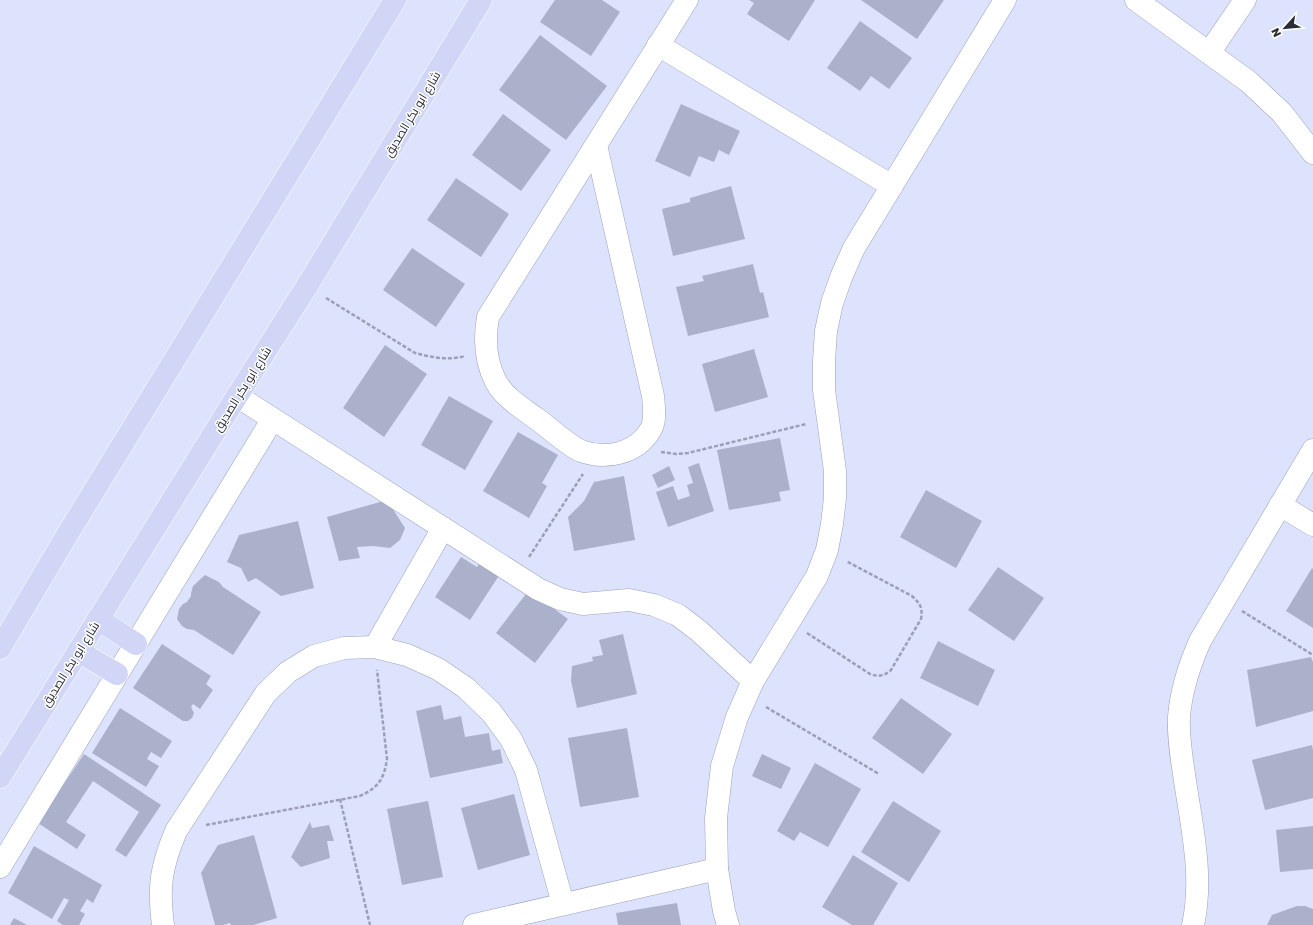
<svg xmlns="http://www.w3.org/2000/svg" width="1313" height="925" viewBox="0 0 1313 925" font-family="'Golos Text',Cairo,sans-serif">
  <rect width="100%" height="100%" fill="#dde2fd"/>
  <g fill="#acb1cb">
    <polygon points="555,0 602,0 620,12 591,56 540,22"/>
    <polygon points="749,0 815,0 789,41 747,14 754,3"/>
    <polygon points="861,0 944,0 917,39"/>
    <polygon points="860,21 912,58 889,89 871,76 860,91 827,68"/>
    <polygon points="540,35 607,86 566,140 499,90"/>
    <polygon points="681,104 740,131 729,155 719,150 714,162 699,156 690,177 655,161"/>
    <polygon points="503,114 551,150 521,191 472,155"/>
    <polygon points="456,178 509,214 481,257 427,220"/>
    <polygon points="731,186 745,239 673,256 662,209 690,202 690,198"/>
    <polygon points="412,248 465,284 436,327 383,290"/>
    <polygon points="753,264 760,293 763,292 769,317 688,336 676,287 704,281 702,276"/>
    <polygon points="385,345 427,374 384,437 343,408"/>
    <polygon points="754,349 768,397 715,412 702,364"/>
    <polygon points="449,396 493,421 465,470 421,445"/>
    <polygon points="518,432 558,455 542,483 547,486 529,518 483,491"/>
    <polygon points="780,438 790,490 779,492 781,501 729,510 717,450"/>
    <polygon points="699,463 714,511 668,527 656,492 673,486 678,500 690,496 687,485 693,483 688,467"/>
    <polygon points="669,466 675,480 658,488 652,475"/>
    <polygon points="624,476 635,540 574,551 568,517 584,501 594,482"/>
    <polygon points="926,490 982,521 956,568 900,537"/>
    <polygon points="387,500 405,528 400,540 390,548 373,546 357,547 360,558 339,561 327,517"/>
    <polygon points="298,521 314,588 281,596 256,578 248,582 241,568 227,562 239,535"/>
    <polygon points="461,557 477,567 481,561 500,574 470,620 435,597"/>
    <polygon points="998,567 1044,598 1014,641 968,610"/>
    <polygon points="1312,568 1313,569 1313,628 1286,611"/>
    <polygon points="205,575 219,582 223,587 261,612 233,655 194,630 187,629 182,626 177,619 179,609 183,604 187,602 191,596 191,593 193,586"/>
    <polygon points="529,590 568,619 535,663 496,633"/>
    <polygon points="623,634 637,694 577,708 571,681 572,666 593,661 592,657 603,655 599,640"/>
    <polygon points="938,641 995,670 978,706 920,678"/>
    <polygon points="162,644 211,676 206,684 213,690 200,709 193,704 191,707 194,713 192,718 188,721 183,721 133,688"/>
    <polygon points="1311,657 1313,662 1313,711 1256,727 1247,670"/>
    <polygon points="901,698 952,734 923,774 872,738"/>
    <polygon points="441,705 444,720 461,716 465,737 489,733 492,751 500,749 503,763 430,778 416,711"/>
    <polygon points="120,708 172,741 161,758 151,752 147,759 159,766 146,787 92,753"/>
    <polygon points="627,728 639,797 580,807 568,738"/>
    <polygon points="1312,745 1313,750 1313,798 1265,810 1252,760"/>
    <polygon points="84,754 161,805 126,857 115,850 139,812 93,781 66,822 86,835 77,849 38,823"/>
    <polygon points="762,754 791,768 781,789 752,776"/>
    <polygon points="815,763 861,789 828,847 800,832 794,841 777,831"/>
    <polygon points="514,794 530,855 478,870 461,808"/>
    <polygon points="428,801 443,877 402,885 387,809"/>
    <polygon points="893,801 941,831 909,882 861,852"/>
    <polygon points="310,822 312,828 329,825 334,841 327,841 330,858 301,867 291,857"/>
    <polygon points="1313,826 1313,869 1280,872 1276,830"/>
    <polygon points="254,835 277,918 253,925 231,925 230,923 223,925 215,925 201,873 218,845"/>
    <polygon points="34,846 102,885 93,903 87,899 80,911 85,914 79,925 63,925 57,921 69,900 64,898 52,919 8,893"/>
    <polygon points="853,855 898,883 873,925 852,925 822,907"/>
    <polygon points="677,903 681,925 618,925 616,913"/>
    <polygon points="1297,906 1305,906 1313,909 1313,925 1267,925 1272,915"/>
    <polygon points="14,918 27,925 10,925"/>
  </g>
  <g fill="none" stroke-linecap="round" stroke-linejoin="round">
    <defs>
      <g id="minor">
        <polyline points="1136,0 1249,82 1282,113 1313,153"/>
        <polyline points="658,45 892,186"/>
        <polyline points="1209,53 1245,0"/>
        <path d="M596,145L653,396C654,407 656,420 651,429C637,454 606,460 581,451C569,446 548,427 537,419C522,408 505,398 496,382C485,361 484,340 488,317L687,0"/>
        <polyline points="237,396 538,589 560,599 583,604 629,600 654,605 678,615 699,631 753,681"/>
        <polyline points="1280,505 1313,525"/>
        <polyline points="375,647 443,528"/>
        <polyline points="0,867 272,420"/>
        <path d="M163,925C158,886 161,867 176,831L266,693L288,672L314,656L344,648L375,647L407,655L438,669L466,688L491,712L511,739L526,770L563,904"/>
        <polyline points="474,925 717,869"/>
        <polyline points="728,925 724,911 717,869 716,818 722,766 737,717 753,681 817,576 827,550 832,524 835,498 835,471 824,390 824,361 826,331 832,303 842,275 854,248 1005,0"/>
        <path d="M1193,925C1204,875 1191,824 1184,774C1181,755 1178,736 1179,717C1181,690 1189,666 1200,641L1313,450"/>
      </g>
      <g id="major">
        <polyline points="98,619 136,644"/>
        <polyline points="0,648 67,535 395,0"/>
        <polyline points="78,651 117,674"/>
        <polyline points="0,777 237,396 307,286 481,0"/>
      </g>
    </defs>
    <use href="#minor" stroke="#9da2bc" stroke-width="23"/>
    <use href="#major" stroke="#fff" stroke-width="23"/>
    <g stroke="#9ca0b5" stroke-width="2.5" stroke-dasharray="4 2" stroke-linecap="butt">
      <path d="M326,298L415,353C431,357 448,361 465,356"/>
      <polyline points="661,452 676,454 688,453 806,424"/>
      <polyline points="529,557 583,474"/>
      <polyline points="1242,611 1313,655"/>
      <path d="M807,633L870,674C879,677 884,676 891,670L921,619C923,607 920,604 912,596L846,561"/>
      <polyline points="766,707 879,774"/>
      <polyline points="340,799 370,925"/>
      <path d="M206,825L360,796C379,787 384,779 387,759L377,670"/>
    </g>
    <use href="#minor" stroke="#fff" stroke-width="22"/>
    <use href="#major" stroke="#d1d6f7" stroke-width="22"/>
  </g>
  <g text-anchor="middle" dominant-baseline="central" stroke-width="3" stroke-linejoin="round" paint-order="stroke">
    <g font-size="12" fill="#292b35" stroke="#fff">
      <text transform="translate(412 114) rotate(-59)">شارع ابو بكر الصديق</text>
      <text transform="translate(242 389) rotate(-58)">شارع ابو بكر الصديق</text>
      <text transform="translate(70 664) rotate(-58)">شارع ابو بكر الصديق</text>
    </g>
  </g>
  <g transform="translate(1285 28) rotate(243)" stroke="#ffffff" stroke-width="3" paint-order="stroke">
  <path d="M0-3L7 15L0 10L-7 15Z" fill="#292b35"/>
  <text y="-6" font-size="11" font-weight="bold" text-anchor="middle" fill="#292b35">N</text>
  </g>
</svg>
